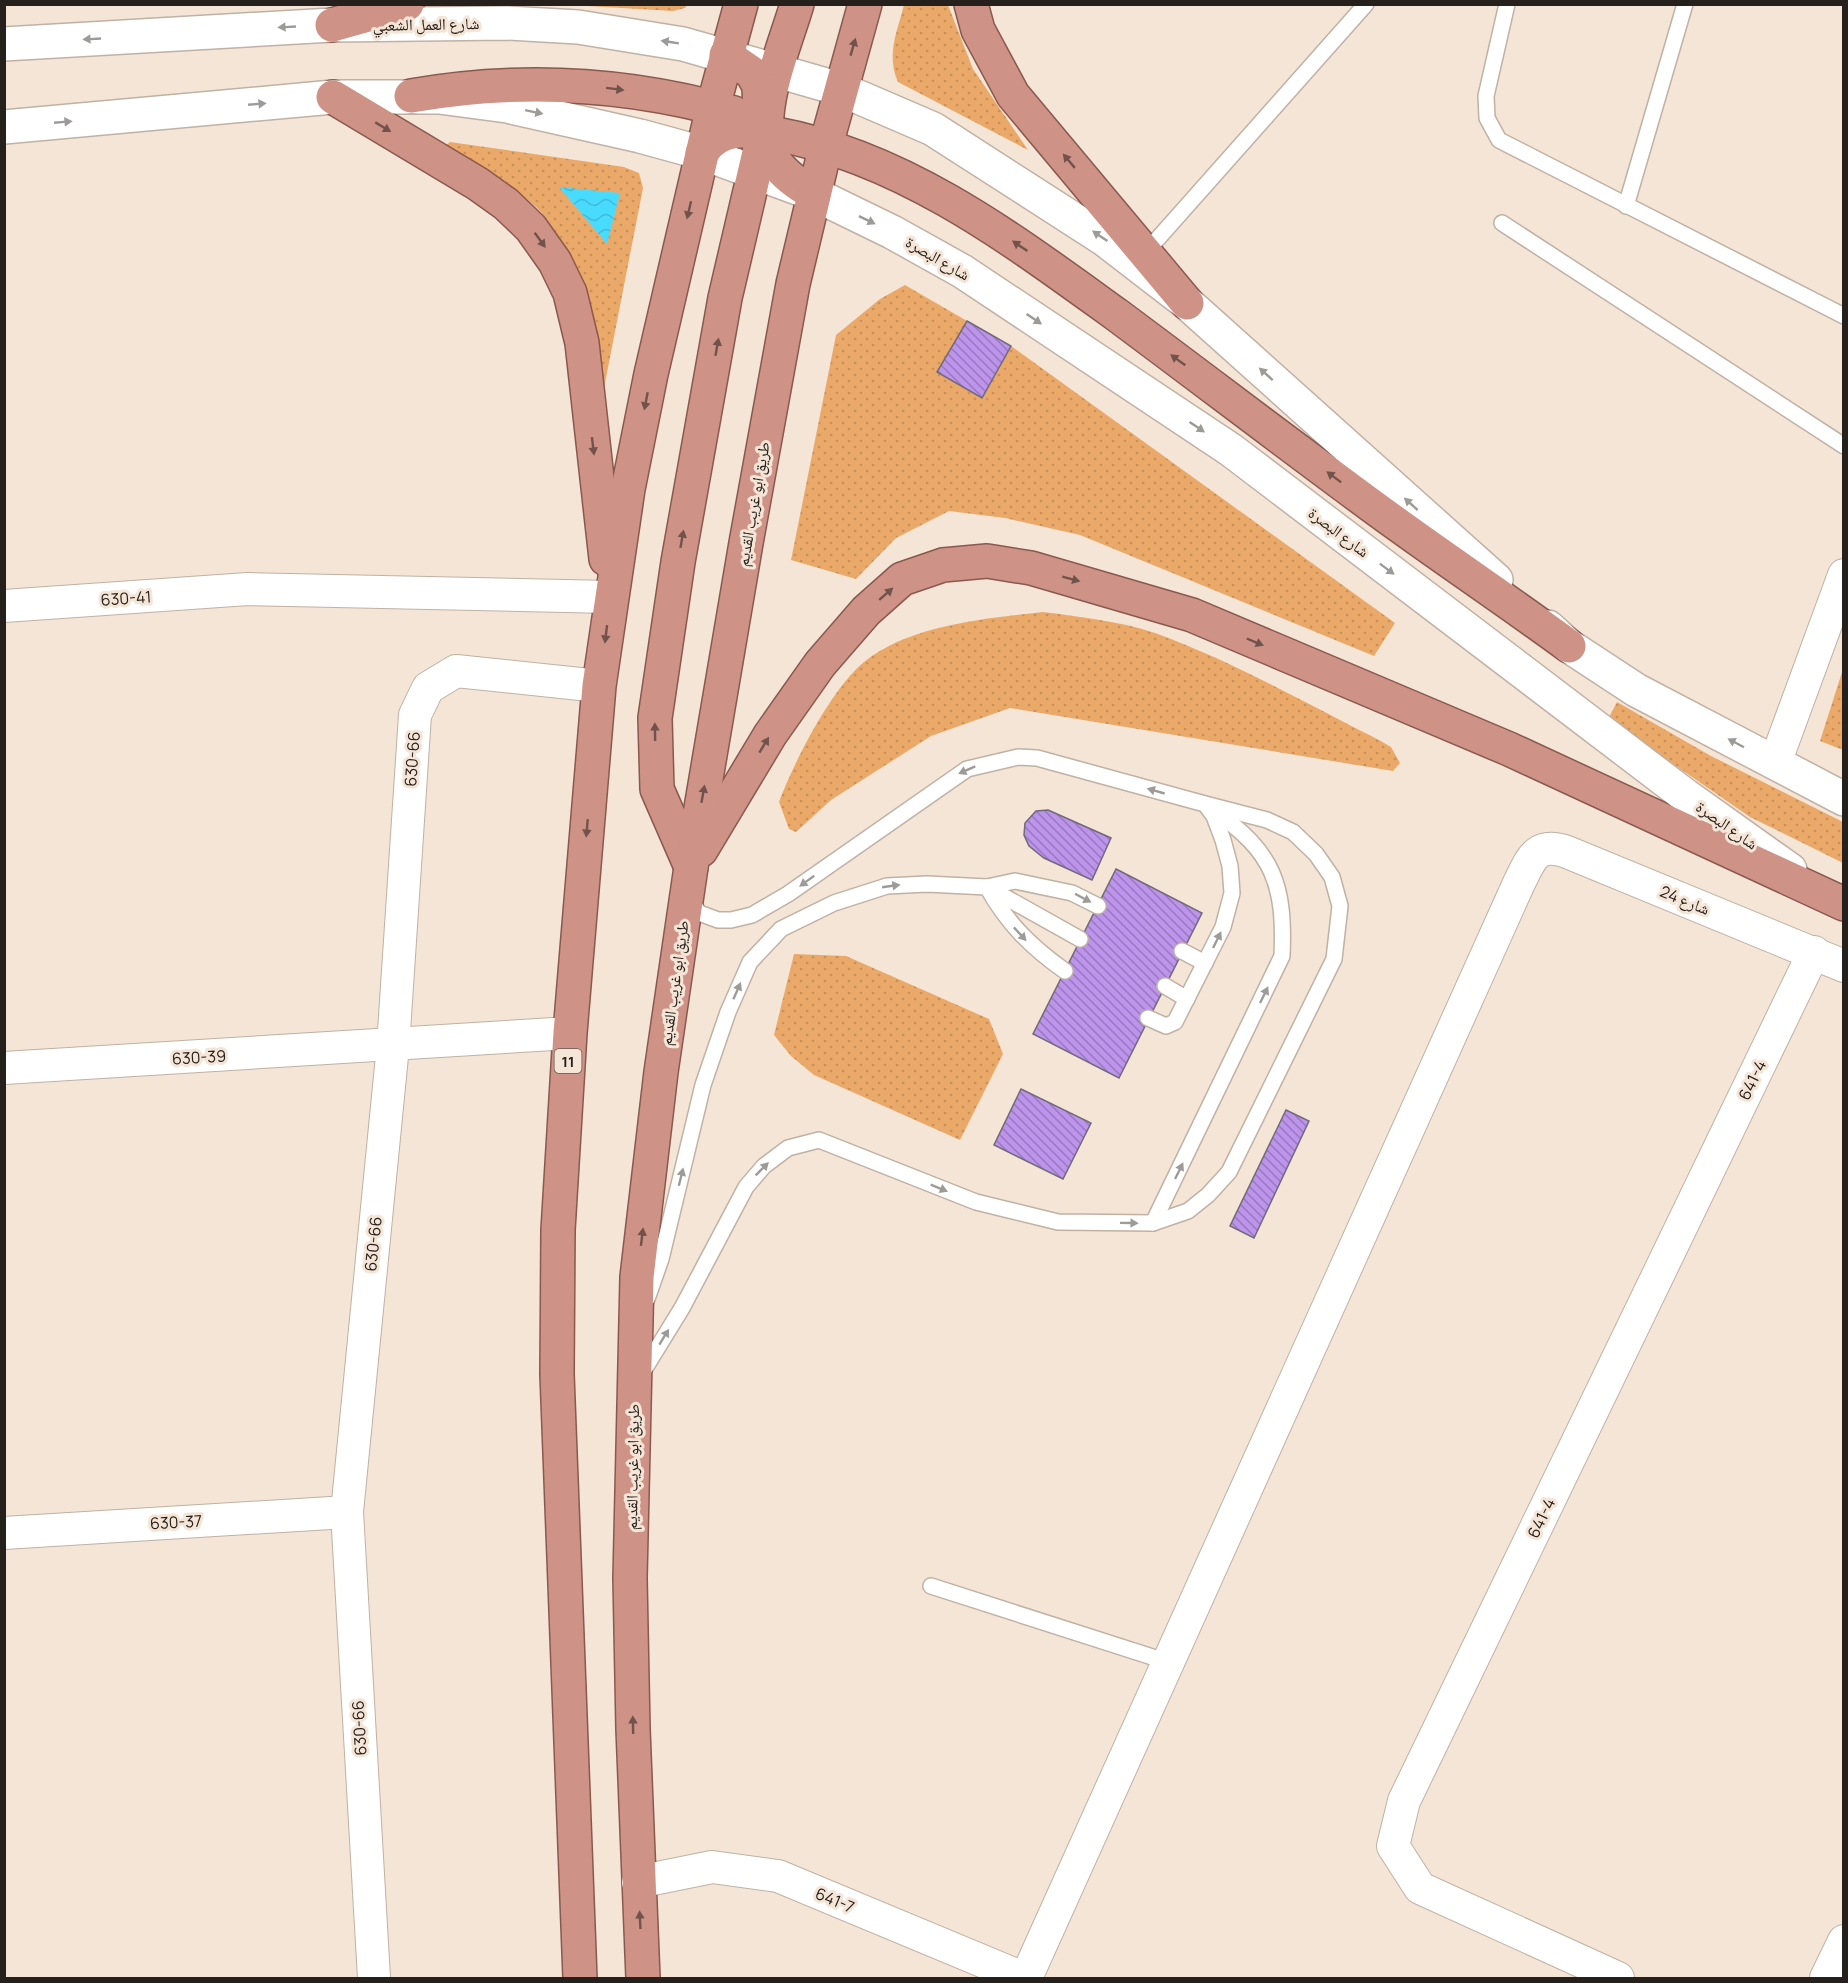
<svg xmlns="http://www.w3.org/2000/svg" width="1848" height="1983" viewBox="0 0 1848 1983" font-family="Manrope,'Noto Naskh Arabic',sans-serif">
  <defs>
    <pattern id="grass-dots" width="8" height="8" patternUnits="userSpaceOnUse" patternTransform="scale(1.5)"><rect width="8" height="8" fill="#eba969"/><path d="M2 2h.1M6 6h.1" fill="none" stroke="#c9915a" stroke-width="1.8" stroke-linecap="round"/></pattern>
    <pattern id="water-waves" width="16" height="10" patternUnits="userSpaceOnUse" patternTransform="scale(1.5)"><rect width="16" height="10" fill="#48dbfe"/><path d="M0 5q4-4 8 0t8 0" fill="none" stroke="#3fbcd9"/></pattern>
    <pattern id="building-back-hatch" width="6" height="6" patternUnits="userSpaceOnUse" patternTransform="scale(1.5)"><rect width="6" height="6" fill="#bc94eb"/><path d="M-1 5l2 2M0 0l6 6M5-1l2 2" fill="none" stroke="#9978be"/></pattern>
  </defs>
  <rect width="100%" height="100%" fill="#f5e5d7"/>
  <g fill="url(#grass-dots)">
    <polygon points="570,5 687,5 685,8 673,11"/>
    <path d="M904,5H948L973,69L1028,150L898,82C886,55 897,32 904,5Z"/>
    <path d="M450,142L624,167L639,173L643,188L604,388C596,331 587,276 553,229C548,221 543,213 536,207C508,183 476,165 445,146Z"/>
    <polygon points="905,285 967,321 938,372 982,398 1011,346 1395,623 1374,656 1080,535 1005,518 949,511 896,538 856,579 791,560 836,335 880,299"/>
    <path d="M1043,612C1081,617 1119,621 1155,633C1232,661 1306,703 1379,740L1391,747L1400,763L1393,771L1010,708L931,736L831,800L796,832L789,829L779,802C794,762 831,689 864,662C909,625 987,618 1043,612Z"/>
    <polygon points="1843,669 1843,750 1820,741"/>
    <polygon points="1617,702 1711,756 1843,822 1843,863 1750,817 1608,719"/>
    <polygon points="794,954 846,956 989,1019 1003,1054 960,1140 814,1075 791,1056 774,1035"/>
  </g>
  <polygon fill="url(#water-waves)" points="559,187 620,193 607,244"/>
  <g fill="url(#building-back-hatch)" stroke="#706a79" stroke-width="1.5">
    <polygon points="967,321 1011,346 982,398 937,372"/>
    <polygon points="1048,810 1111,838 1092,880 1044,858 1029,846 1024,835 1025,823 1036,811"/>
    <polygon points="1116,869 1202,913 1119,1078 1033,1034"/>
    <polygon points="1021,1089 1091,1123 1063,1179 994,1145"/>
    <polygon points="1286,1110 1309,1121 1254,1238 1230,1226"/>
  </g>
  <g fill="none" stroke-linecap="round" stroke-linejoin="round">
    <defs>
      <g id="service">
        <polyline points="1507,4 1486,96 1487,118 1499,140 1844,316"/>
        <polyline points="1626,206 1685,4"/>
        <polyline points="1502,223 1844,446"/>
        <polyline points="1146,252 1366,4"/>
        <path d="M987,887C1007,923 1031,947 1065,971"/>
        <polyline points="987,887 1080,939"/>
        <polyline points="690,898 699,913 718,920 731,920 752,915 788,894 967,769 1018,757 1037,758 1205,804 1214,816 1223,840 1230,866 1232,893 1223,927 1175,1022 1166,1026 1148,1018"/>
        <polyline points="1182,951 1205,963"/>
        <polyline points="1165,986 1187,999"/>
        <path d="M1153,1223L1282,956C1285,885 1274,852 1214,811"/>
        <polyline points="647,1299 661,1259 703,1085 728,1012 750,962 781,929 834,903 887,886 927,884 987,887 1015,881 1072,893 1098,906"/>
        <polyline points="642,1373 682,1308 746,1187 764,1166 788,1148 819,1140 976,1202 1058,1222 1153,1223 1188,1211 1208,1195 1229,1172 1334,959 1340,906 1332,877 1316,854 1293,832 1267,820 1205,804"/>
        <polyline points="931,1586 1168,1662"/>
      </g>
      <g id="minor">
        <polyline points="4,606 248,589 611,597"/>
        <polyline points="1775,763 1844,575"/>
        <polyline points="4,1068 570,1033"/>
        <polyline points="4,1533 347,1512"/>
        <polyline points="638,1882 712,1867 778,1876 1023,1978"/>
        <polyline points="374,1978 347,1512 393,1046 415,715 428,688 456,671 599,686"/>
        <path d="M1026,1978L1519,883C1531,859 1536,841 1567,852L1844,966"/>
        <polyline points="1618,1978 1420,1888 1393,1846 1404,1801 1814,952"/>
        <polyline points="1826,1978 1844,1941"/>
      </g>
      <g id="secondary">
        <polyline points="4,44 332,25 507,23 578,27 683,44 840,89 933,129 1104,239 1187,303 1496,580"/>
        <polyline points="4,127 333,97 439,97 507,106 640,136 702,153 814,194 892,232 962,271 1231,450 1686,796 1790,870"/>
        <polyline points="1548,627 1569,646 1636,690 1844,799"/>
      </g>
      <g id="trunk">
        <path d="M797,4C785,46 753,116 773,158C782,174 799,185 814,194"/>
        <polyline points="971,4 978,30 1013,95 1187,303"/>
        <polyline points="332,25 407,4"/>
        <path d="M411,96C519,77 628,83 734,113"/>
        <polyline points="333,97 478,184 506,204 531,228 555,262 570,293 582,343 606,559"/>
        <path d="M702,153C718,126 749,129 776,134C905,158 1013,240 1117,315C1203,379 1288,444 1375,508C1439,555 1505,599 1569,646"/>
        <polyline points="701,850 770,735 820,664 866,611 902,579 943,565 987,561 1031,568 1192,615 1509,749 1844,904"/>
        <polyline points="691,867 657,789 655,718 678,562 725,298 761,144 759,86 752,73 726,55"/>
        <polyline points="580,1978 557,1374 558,1230 570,1033 599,686 628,489 651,374 713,107 741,4"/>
        <polyline points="643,1978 633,1729 630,1578 637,1277 661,1072 691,867 746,543 793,284 826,145 865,4"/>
      </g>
    </defs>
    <use href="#service" stroke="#c0b1a4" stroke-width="18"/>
    <use href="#minor" stroke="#c0b1a4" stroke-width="34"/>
    <use href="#secondary" stroke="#c0b1a4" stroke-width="36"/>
    <use href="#trunk" stroke="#8a594e" stroke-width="36"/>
    <use href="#service" stroke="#fff" stroke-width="15"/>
    <use href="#minor" stroke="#fff" stroke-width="32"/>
    <use href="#secondary" stroke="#fff" stroke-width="33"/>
    <use href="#trunk" stroke="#ce9287" stroke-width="33"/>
  </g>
  <defs><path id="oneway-solid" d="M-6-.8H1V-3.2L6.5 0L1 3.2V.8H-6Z" transform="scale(1.5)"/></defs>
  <g fill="#9d9b98">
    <use href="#oneway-solid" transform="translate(287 27) rotate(177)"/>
    <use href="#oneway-solid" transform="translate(92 39) rotate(177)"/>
    <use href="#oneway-solid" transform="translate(670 42) rotate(-171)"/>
    <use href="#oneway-solid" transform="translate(257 104) rotate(-5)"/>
    <use href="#oneway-solid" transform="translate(534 112) rotate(12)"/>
    <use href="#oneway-solid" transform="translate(63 122) rotate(-5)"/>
    <use href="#oneway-solid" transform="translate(867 220) rotate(26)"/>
    <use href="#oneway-solid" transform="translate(1100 236) rotate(-146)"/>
    <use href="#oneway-solid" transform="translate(1034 319) rotate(34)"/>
    <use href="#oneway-solid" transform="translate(1266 374) rotate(-138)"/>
    <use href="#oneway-solid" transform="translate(1197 427) rotate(34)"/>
    <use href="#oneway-solid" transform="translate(1411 504) rotate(-138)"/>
    <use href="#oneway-solid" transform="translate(1387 569) rotate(37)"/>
    <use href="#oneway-solid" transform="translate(1736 743) rotate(-152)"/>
    <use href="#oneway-solid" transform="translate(967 770) rotate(156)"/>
    <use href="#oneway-solid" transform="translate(1156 791) rotate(-164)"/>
    <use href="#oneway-solid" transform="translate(807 881) rotate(144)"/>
    <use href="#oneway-solid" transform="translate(891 886) rotate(-8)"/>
    <use href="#oneway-solid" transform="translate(1083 898) rotate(28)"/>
    <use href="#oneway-solid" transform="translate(1020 934) rotate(47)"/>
    <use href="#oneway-solid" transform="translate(1217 940) rotate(-64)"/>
    <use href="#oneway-solid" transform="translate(737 991) rotate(-66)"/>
    <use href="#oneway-solid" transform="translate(1264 995) rotate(-64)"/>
    <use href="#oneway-solid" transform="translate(762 1169) rotate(-45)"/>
    <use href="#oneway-solid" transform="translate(1179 1171) rotate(-64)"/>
    <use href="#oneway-solid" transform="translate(681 1177) rotate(-76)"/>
    <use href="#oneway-solid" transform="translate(939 1188) rotate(22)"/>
    <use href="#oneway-solid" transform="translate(1129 1223) rotate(1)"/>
    <use href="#oneway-solid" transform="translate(664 1337) rotate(-59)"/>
  </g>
  <g fill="#71534c">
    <use href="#oneway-solid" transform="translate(853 47) rotate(-74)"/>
    <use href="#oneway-solid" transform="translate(615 89) rotate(7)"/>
    <use href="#oneway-solid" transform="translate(383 127) rotate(31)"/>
    <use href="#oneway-solid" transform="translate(1069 161) rotate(-130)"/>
    <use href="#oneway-solid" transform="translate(689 210) rotate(103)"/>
    <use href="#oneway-solid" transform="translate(540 240) rotate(54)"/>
    <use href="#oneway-solid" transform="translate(1020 246) rotate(-146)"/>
    <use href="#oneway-solid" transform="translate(717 347) rotate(-80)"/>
    <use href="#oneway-solid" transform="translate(1178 360) rotate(-144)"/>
    <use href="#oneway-solid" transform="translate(646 401) rotate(101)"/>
    <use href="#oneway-solid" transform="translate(593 446) rotate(83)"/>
    <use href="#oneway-solid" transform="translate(1334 477) rotate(-143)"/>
    <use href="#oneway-solid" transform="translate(682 539) rotate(-80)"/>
    <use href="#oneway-solid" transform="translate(1071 579) rotate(15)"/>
    <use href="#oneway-solid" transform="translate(886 594) rotate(-41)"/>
    <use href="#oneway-solid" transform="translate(606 634) rotate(97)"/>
    <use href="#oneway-solid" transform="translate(1255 642) rotate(23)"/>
    <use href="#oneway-solid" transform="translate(655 732) rotate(-91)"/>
    <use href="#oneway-solid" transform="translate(764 745) rotate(-59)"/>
    <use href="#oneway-solid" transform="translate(703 794) rotate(-80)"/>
    <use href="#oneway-solid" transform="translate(587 828) rotate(95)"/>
    <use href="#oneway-solid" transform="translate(642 1237) rotate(-83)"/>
    <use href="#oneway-solid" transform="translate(633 1725) rotate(-91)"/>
    <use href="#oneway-solid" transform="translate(640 1920) rotate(-93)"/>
  </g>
  <g text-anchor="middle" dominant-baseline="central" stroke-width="6" stroke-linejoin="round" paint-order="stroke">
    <rect fill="#f5e5d7" stroke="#635b53" stroke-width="1.5" x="554.5" y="1049" width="27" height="24" rx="4.5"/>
    <g font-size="15" font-weight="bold" fill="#25201b">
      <text x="568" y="1061">11</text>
    </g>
    <g font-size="16" fill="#25201b" stroke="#f5e5d7">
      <text transform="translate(426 24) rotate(-1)">شارع العمل الشعبي</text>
      <text transform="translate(938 258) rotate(30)">شارع البصرة</text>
      <text transform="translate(753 504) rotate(-80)">طريق ابو غريب القديم</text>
      <text transform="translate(1339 532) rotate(37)">شارع البصرة</text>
      <text transform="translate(126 598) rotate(-4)">630-41</text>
      <text transform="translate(412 759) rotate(-86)">630-66</text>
      <text transform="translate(1727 825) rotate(35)">شارع البصرة</text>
      <text transform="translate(1685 900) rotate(22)">شارع 24</text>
      <text transform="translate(674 983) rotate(-82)">طريق ابو غريب القديم</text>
      <text transform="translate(199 1057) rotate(-3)">630-39</text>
      <text transform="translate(1752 1080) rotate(-64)">641-4</text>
      <text transform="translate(373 1244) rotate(-84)">630-66</text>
      <text transform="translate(632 1467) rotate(-89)">طريق ابو غريب القديم</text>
      <text transform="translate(1541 1518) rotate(-64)">641-4</text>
      <text transform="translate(176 1522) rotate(-3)">630-37</text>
      <text transform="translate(359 1728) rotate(-93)">630-66</text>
      <text transform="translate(835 1900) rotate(23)">641-7</text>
    </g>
  </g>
  <rect width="1848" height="1983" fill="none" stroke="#25201b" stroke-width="12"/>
</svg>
